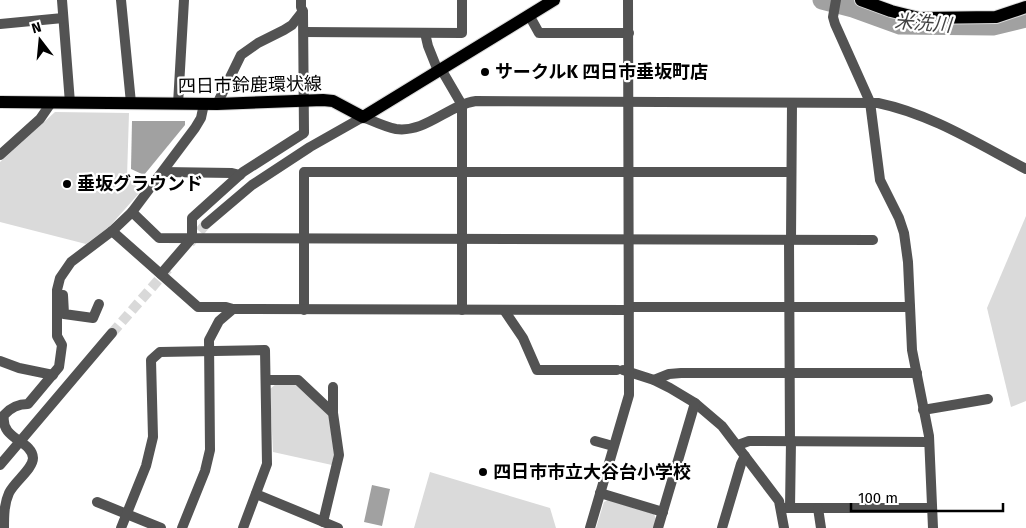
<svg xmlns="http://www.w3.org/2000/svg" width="1026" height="528" viewBox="0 0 1026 528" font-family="'Fira Sans','Noto Sans JP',sans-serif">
  <rect width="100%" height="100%" fill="#fff"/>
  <g fill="#dadada">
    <polygon points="55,112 129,113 127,177 141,191 109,227 86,244 0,222 0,162"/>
    <polygon points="1026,216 1026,401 1011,407 987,308"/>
    <polygon points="297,383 329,416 334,454 332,465 273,452 270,389 276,384"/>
    <polygon points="430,472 550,508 556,528 414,528"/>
    <polygon points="608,500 654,514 656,519 653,528 596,528 604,502"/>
  </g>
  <g fill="#a1a1a1">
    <polygon points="132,121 185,121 185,125 144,175 131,169"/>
    <polygon points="372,485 390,489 382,526 364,522"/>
  </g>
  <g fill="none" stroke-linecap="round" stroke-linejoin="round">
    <polyline stroke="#a1a1a1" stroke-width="19" points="822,0 853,8 900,25 993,26 1026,18"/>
    <g stroke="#d9d9d9" stroke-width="10" stroke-dasharray="10 5" stroke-linecap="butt">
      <polyline points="190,243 206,224"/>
      <polyline points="112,333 168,269"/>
    </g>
    <defs>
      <g id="major">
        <polyline points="861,0 891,11 919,18 996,17 1026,7"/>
        <polyline points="0,102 217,104 323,100 333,101 363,117 554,0"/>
      </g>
    </defs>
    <use href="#major" stroke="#dbdbdb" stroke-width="14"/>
    <g stroke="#535353" stroke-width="10">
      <polyline points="62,0 70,103"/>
      <polyline points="121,0 131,103"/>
      <polyline points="836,0 833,17 835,24 870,102 880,180 899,218 904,233 908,262 912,350 929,436 933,528"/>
      <polyline points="529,15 539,33 629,33"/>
      <polyline points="0,24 63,18"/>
      <polyline points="304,32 462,33 462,0"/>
      <polyline points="425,33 428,46 438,71"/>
      <polyline points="441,69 462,105 462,310"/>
      <polyline points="178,104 184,0"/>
      <polyline points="217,104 241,55 258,43 284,30 292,25 303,11"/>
      <polyline points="0,155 40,119 51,103"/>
      <polyline points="163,172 232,173 240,175"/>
      <polyline points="132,212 159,238 873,240"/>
      <path d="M206,224L252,185L310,147L363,117C373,121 385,127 396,129C426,133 448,105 476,101L878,103C931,114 978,144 1026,169"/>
      <polyline points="112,231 198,307 226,307 233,309"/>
      <polyline points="789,240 790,441"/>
      <polyline points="791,240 792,103"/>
      <polyline points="161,274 192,238 192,218 243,172 304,133 303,13 301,7 301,0"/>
      <polyline points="60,295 63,295 64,314 93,318 99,304"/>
      <polyline points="629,307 910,307"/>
      <polyline points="304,310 304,172 791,172"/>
      <polyline points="504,310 523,338 537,370 617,370"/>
      <polyline points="0,361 19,368 53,375"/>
      <polyline points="623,370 654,380 670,388 695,403 722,426 779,501 784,528"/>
      <polyline points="266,380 298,380 333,413 339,455 323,522"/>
      <polyline points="654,380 669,374 681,373 917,373"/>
      <polyline points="923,410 988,399"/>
      <polyline points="333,413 333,387"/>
      <polyline points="595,441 613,446"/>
      <polyline points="738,445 749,441 929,442"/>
      <polyline points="0,465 112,333"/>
      <polyline points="600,493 663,512"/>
      <polyline points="256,494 338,528"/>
      <polyline points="97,502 161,528"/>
      <polyline points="781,508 932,508"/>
      <polyline points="790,508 791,441"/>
      <polyline points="818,508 821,528"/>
      <path d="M4,528C4,516 4,504 9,493C14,482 33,469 33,458C32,440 0,440 4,415C11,407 18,404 28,404L59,367L62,345L57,336V290L60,278L71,262L112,231L132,212L195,128L201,118L204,104"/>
      <polyline points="121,528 146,466 153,437 151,360 160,352 265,350 267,464 243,528"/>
      <polyline points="182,528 205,471 210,450 209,340 219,321 233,309 629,310"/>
      <polyline points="590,528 629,395 628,0"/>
      <polyline points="658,528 695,403"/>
      <polyline points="722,528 741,464 745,456"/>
    </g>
    <use href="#major" stroke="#000" stroke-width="12"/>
  </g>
  <g fill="#000" stroke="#fff" stroke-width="2">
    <circle cx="485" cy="72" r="5"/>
    <circle cx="67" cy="184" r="5"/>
    <circle cx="483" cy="472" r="5"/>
  </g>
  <g text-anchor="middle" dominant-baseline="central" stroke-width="4.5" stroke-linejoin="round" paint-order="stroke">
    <g font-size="18" font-weight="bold" fill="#000" stroke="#fff" text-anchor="start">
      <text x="495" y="72">サークルK 四日市垂坂町店</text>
      <text x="77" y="184">垂坂グラウンド</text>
      <text x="493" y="472">四日市市立大谷台小学校</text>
    </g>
    <g font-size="18" fill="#000" stroke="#fff">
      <text transform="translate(250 85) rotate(-1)">四日市鈴鹿環状線</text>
    </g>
    <g font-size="19" font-style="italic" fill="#424242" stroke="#fff">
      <text transform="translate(923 23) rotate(4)">米洗川</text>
    </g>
  </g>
  <g transform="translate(40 40) rotate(344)" stroke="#ffffff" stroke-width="4" paint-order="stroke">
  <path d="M0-4L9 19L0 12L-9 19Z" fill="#000000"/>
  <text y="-8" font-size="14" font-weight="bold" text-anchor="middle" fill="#000000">N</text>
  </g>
  <path d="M851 503v8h152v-8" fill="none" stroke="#000000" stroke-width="2.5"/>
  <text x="858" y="503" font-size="15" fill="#000000" stroke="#ffffff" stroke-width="4" paint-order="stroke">100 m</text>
</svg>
